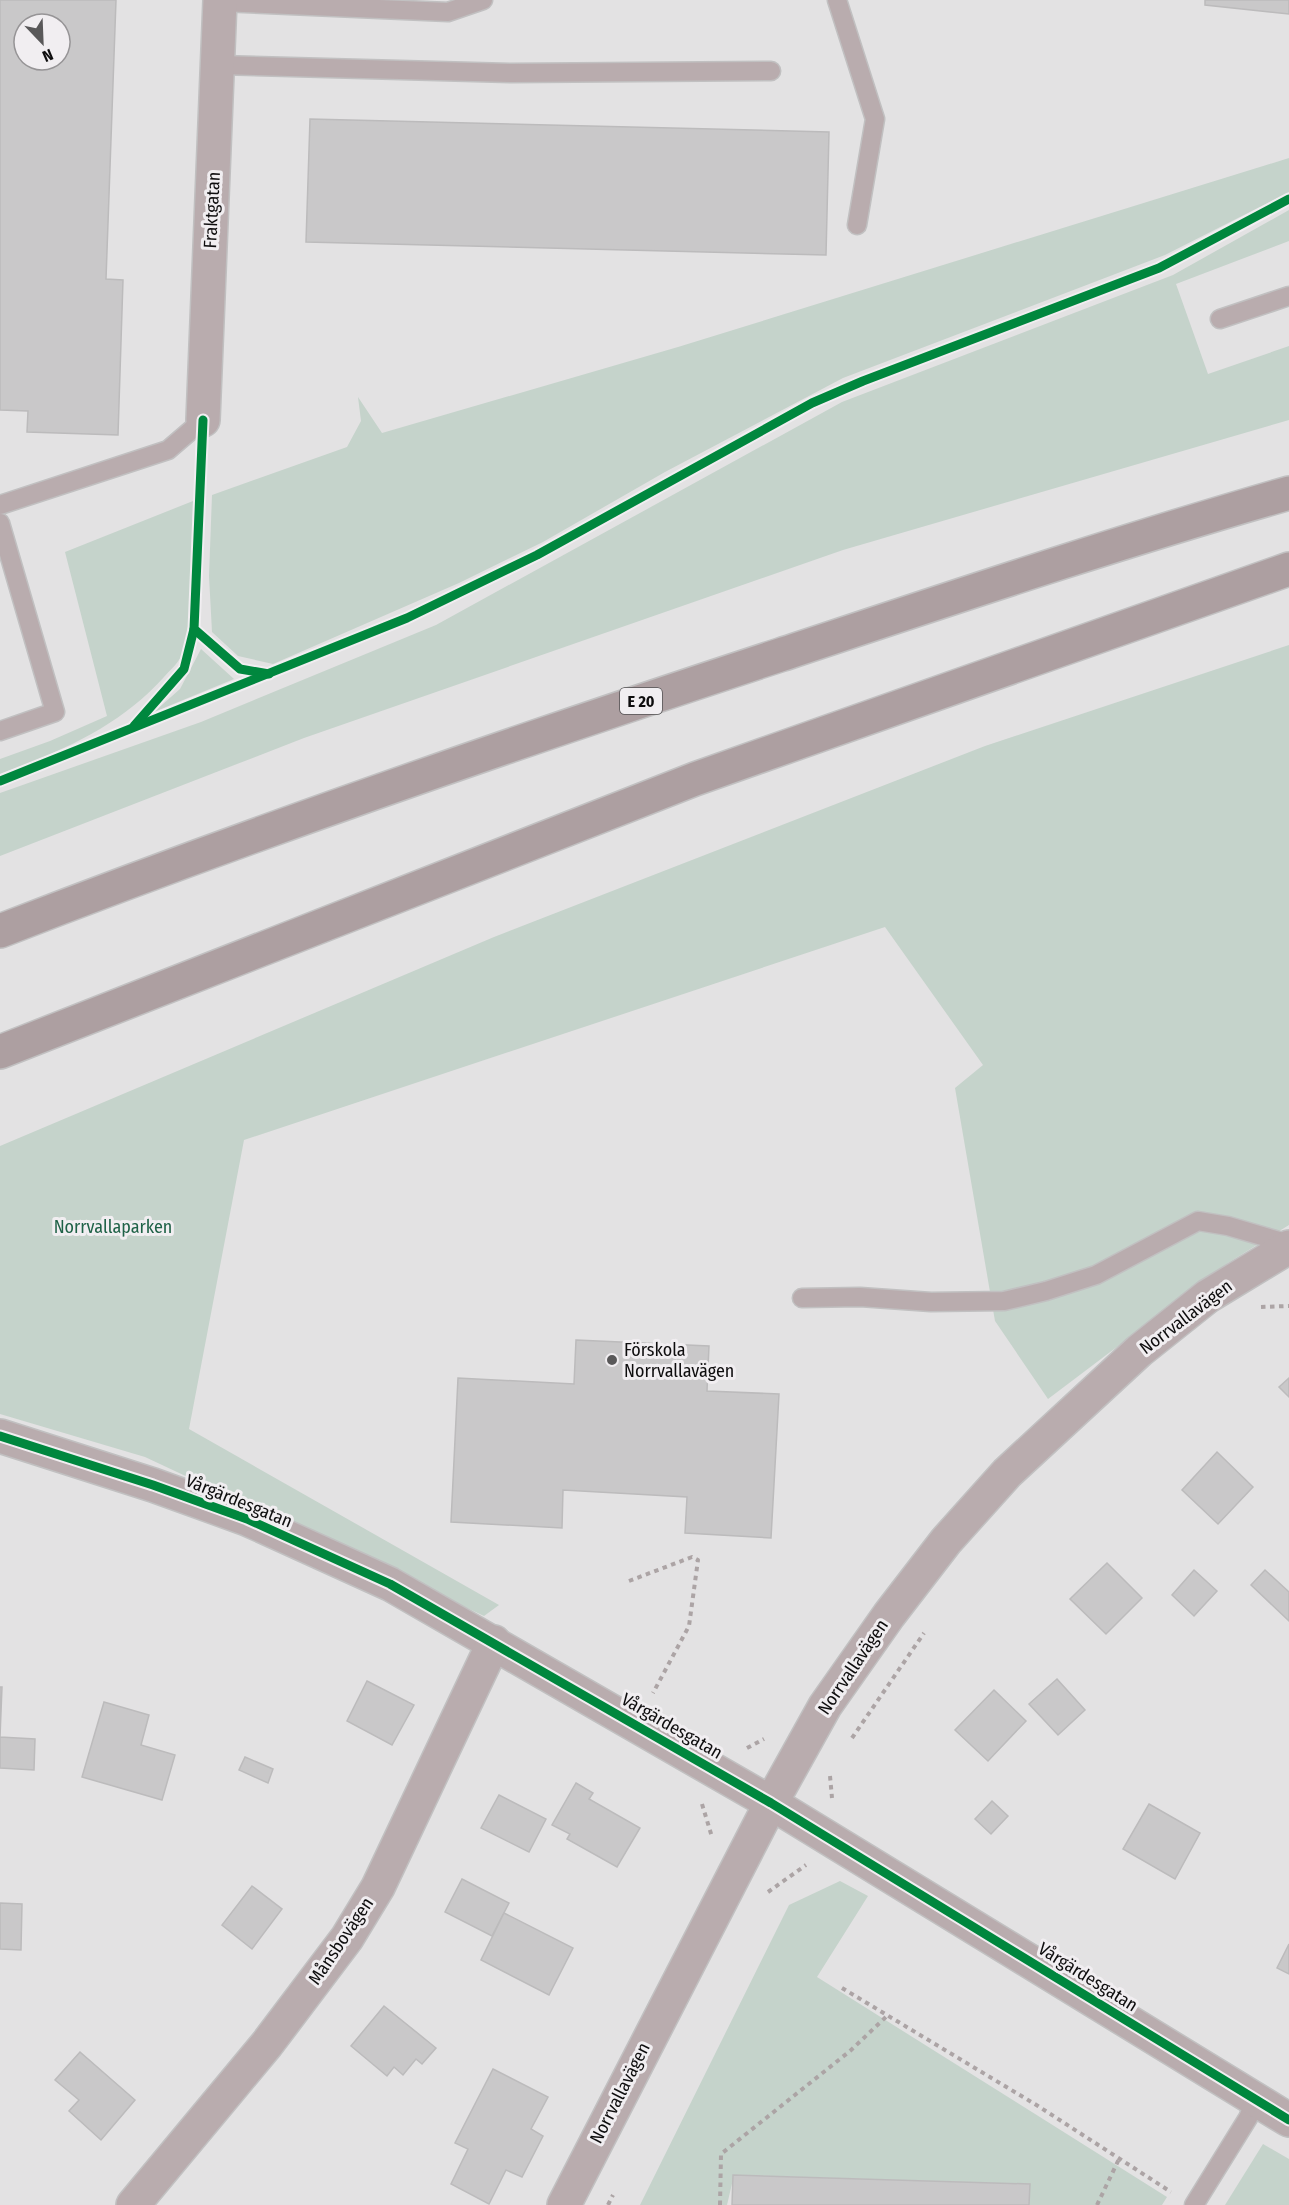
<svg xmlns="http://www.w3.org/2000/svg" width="1289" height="2205" viewBox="0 0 1289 2205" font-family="'Fira Sans Condensed',sans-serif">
  <rect width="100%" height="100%" fill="#e3e2e3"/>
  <g fill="#c5d3cb">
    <polygon points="1289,158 1289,192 1165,255 843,378 665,472 543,542 459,583 273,664 238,656 212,632 209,576 212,495 347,447 361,421 358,397 382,433 678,347"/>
    <polygon points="1289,210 1289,241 1176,284 1208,374 1289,346 1289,420 843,550 304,738 0,856 0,793 201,722 436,625 842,402 1173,275"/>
    <path d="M193,501C192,541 196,622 181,656C178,664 169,671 164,677C119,727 62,751 0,774V759L50,741L107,716L65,552Z"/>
    <polygon points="1289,645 1289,1225 1228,1263 1048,1399 995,1321 955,1088 983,1065 885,927 244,1140 189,1429 499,1605 484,1616 145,1457 0,1414 0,1146 494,937 985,746"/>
    <polygon points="201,649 234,679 154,712 180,689"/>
    <polygon points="840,1881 868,1896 817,1977 1167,2197 1162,2205 1029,2205 1030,2184 734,2175 727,2205 640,2205 789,1905"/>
    <polygon points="1263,2144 1289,2159 1289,2205 1225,2205"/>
  </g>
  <g fill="#c9c8c9" stroke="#bcbbbc" stroke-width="1.5" fill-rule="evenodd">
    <path d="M0,0H116L106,279L123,280L118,435L27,432L28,411L0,410ZM24,24H60V60H24Z"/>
    <polygon points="1205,0 1289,0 1289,14 1205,5"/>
    <polygon points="310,119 829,132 826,255 306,242"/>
    <polygon points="576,1340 709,1346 707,1391 779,1394 771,1538 685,1533 687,1497 563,1490 562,1528 451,1522 458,1378 574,1384"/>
    <polygon points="1289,1378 1289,1397 1279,1387"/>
    <polygon points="1217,1452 1253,1487 1218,1524 1182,1490"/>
    <polygon points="1107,1563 1142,1598 1106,1634 1070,1599"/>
    <polygon points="1194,1570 1217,1591 1194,1616 1172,1595"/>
    <polygon points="1265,1570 1289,1592 1289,1621 1251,1585"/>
    <polygon points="1057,1679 1085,1710 1058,1735 1029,1704"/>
    <polygon points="367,1681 414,1705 392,1745 347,1721"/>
    <polygon points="0,1687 2,1687 0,1737 35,1739 34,1770 0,1768"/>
    <polygon points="994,1690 1026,1721 988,1761 955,1730"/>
    <polygon points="104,1702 149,1715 141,1745 175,1755 162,1800 82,1777"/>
    <polygon points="245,1757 273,1769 268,1783 239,1770"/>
    <polygon points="576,1783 593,1793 589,1799 640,1828 617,1867 567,1839 570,1834 552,1825"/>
    <polygon points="499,1795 546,1819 529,1852 481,1828"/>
    <polygon points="992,1801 1008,1816 991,1834 975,1819"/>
    <polygon points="1149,1804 1200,1833 1175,1879 1123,1849"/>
    <polygon points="462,1879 509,1903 492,1936 445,1912"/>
    <polygon points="252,1886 282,1909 252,1949 222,1925"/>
    <polygon points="0,1903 22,1904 21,1950 0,1949"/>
    <polygon points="504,1913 573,1948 549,1995 481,1960"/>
    <polygon points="1289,1944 1289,1974 1277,1968"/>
    <polygon points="384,2006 436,2048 422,2064 416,2059 403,2075 394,2067 387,2076 351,2046"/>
    <polygon points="80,2052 135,2100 101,2140 69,2111 79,2100 55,2080"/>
    <polygon points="493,2069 548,2097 531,2129 543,2136 522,2177 506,2170 489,2204 451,2184 468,2149 455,2143"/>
    <polygon points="733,2175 1030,2184 1029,2205 732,2205"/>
  </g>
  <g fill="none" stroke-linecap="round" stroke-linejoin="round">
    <defs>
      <g id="service">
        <polyline points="837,0 875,119 857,225"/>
        <polyline points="220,2 448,12 483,0"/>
        <polyline points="219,65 511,73 771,71"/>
        <polyline points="1220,319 1289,296"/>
        <polyline points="0,505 168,450 203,420"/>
        <polyline points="0,523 55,712 0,731"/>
        <polyline points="802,1298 860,1297 931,1302 1004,1301 1046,1291 1096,1275 1198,1221 1228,1226 1289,1244"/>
        <polyline points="1194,2205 1248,2118 1256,2100"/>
      </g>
      <g id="minor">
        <polyline points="203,420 220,0"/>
        <polyline points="0,1436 153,1485 247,1519 390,1584 771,1803 1289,2120"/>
        <polyline points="133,2205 267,2044 347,1938 378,1887 494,1642"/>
      </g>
      <polyline id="tertiary" points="564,2205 771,1803 825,1706 889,1615 946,1541 1007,1473 1139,1351 1208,1296 1289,1247"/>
      <g id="motorway">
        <path d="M0,931C258,831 518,741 780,655C949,599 1118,542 1289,493"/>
        <polyline points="0,1052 695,779 1289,569"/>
      </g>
    </defs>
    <use href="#service" stroke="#c1c0c1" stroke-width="21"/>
    <use href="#minor" stroke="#c1c0c1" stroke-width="36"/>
    <use href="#tertiary" stroke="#c1c0c1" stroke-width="36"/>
    <use href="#motorway" stroke="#c1c0c1" stroke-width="36"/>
    <g stroke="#aca4a5" stroke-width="4" stroke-dasharray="4.5 4.5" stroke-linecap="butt">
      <polyline points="1261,1307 1289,1306"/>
      <polyline points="629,1581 692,1557 698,1560 689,1626 653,1693"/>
      <polyline points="852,1738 924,1633"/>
      <polyline points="747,1748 764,1739"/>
      <polyline points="830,1776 832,1798"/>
      <polyline points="702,1804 712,1837"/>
      <polyline points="768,1892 806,1865"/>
      <polyline points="842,1988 1038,2106 1171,2192"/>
      <polyline points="608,2205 613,2195"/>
      <polyline points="720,2205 721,2154 850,2051 888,2015"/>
      <polyline points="1097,2205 1119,2159"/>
    </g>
    <use href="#service" stroke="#b9acae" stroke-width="18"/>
    <use href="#minor" stroke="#b9acae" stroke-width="33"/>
    <use href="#tertiary" stroke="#b9acae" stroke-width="33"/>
    <use href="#motorway" stroke="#ad9fa1" stroke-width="33"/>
    <defs>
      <g id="cycleway">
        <polyline points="203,420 194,629 240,669 269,674"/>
        <polyline points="134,726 184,669 194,629"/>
        <polyline points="0,781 407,618 537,555 812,403 863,381 1159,268 1289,199"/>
        <polyline points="0,1436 153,1485 247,1519 390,1584 771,1803 1289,2120"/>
      </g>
    </defs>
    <use href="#cycleway" stroke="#f1eef1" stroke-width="13"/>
    <use href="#cycleway" stroke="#00873e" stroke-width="9"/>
  </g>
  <circle fill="#595859" stroke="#f1eef1" stroke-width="2" cx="612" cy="1360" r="6"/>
  <g text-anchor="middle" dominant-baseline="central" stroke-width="6" stroke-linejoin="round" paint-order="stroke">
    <rect fill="#f1eef1" stroke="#525052" stroke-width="1.5" x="620" y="688" width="42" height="26" rx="4.5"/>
    <g font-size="16" font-weight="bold" fill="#0e0d0e">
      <text x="641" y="701">E 20</text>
    </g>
    <g font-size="18" fill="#0e0d0e" stroke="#f1eef1">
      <text transform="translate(212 210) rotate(-87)">Fraktgatan</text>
      <text transform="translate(1186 1317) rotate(-37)">Norrvallavägen</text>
      <text transform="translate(239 1501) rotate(22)">Vårgärdesgatan</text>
      <text transform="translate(853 1667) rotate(-56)">Norrvallavägen</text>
      <text transform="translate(672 1726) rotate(30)">Vårgärdesgatan</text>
      <text transform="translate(341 1941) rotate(-56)">Månsbovägen</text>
      <text transform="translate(1088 1977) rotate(32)">Vårgärdesgatan</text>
      <text transform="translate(620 2093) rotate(-63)">Norrvallavägen</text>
    </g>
    <g font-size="18" fill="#1f6247" stroke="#f1eef1">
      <text x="113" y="1227">Norrvallaparken</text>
    </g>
    <g font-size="18" fill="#0e0d0e" stroke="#f1eef1" text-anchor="start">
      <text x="624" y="1350">Förskola<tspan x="624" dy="21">Norrvallavägen</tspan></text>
    </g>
  </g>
  <g transform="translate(42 42) rotate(157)"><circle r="28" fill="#f1eef1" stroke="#969496" stroke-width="1.5"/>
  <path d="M0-4.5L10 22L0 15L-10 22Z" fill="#595859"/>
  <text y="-9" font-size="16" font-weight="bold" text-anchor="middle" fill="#0e0d0e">N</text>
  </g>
</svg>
